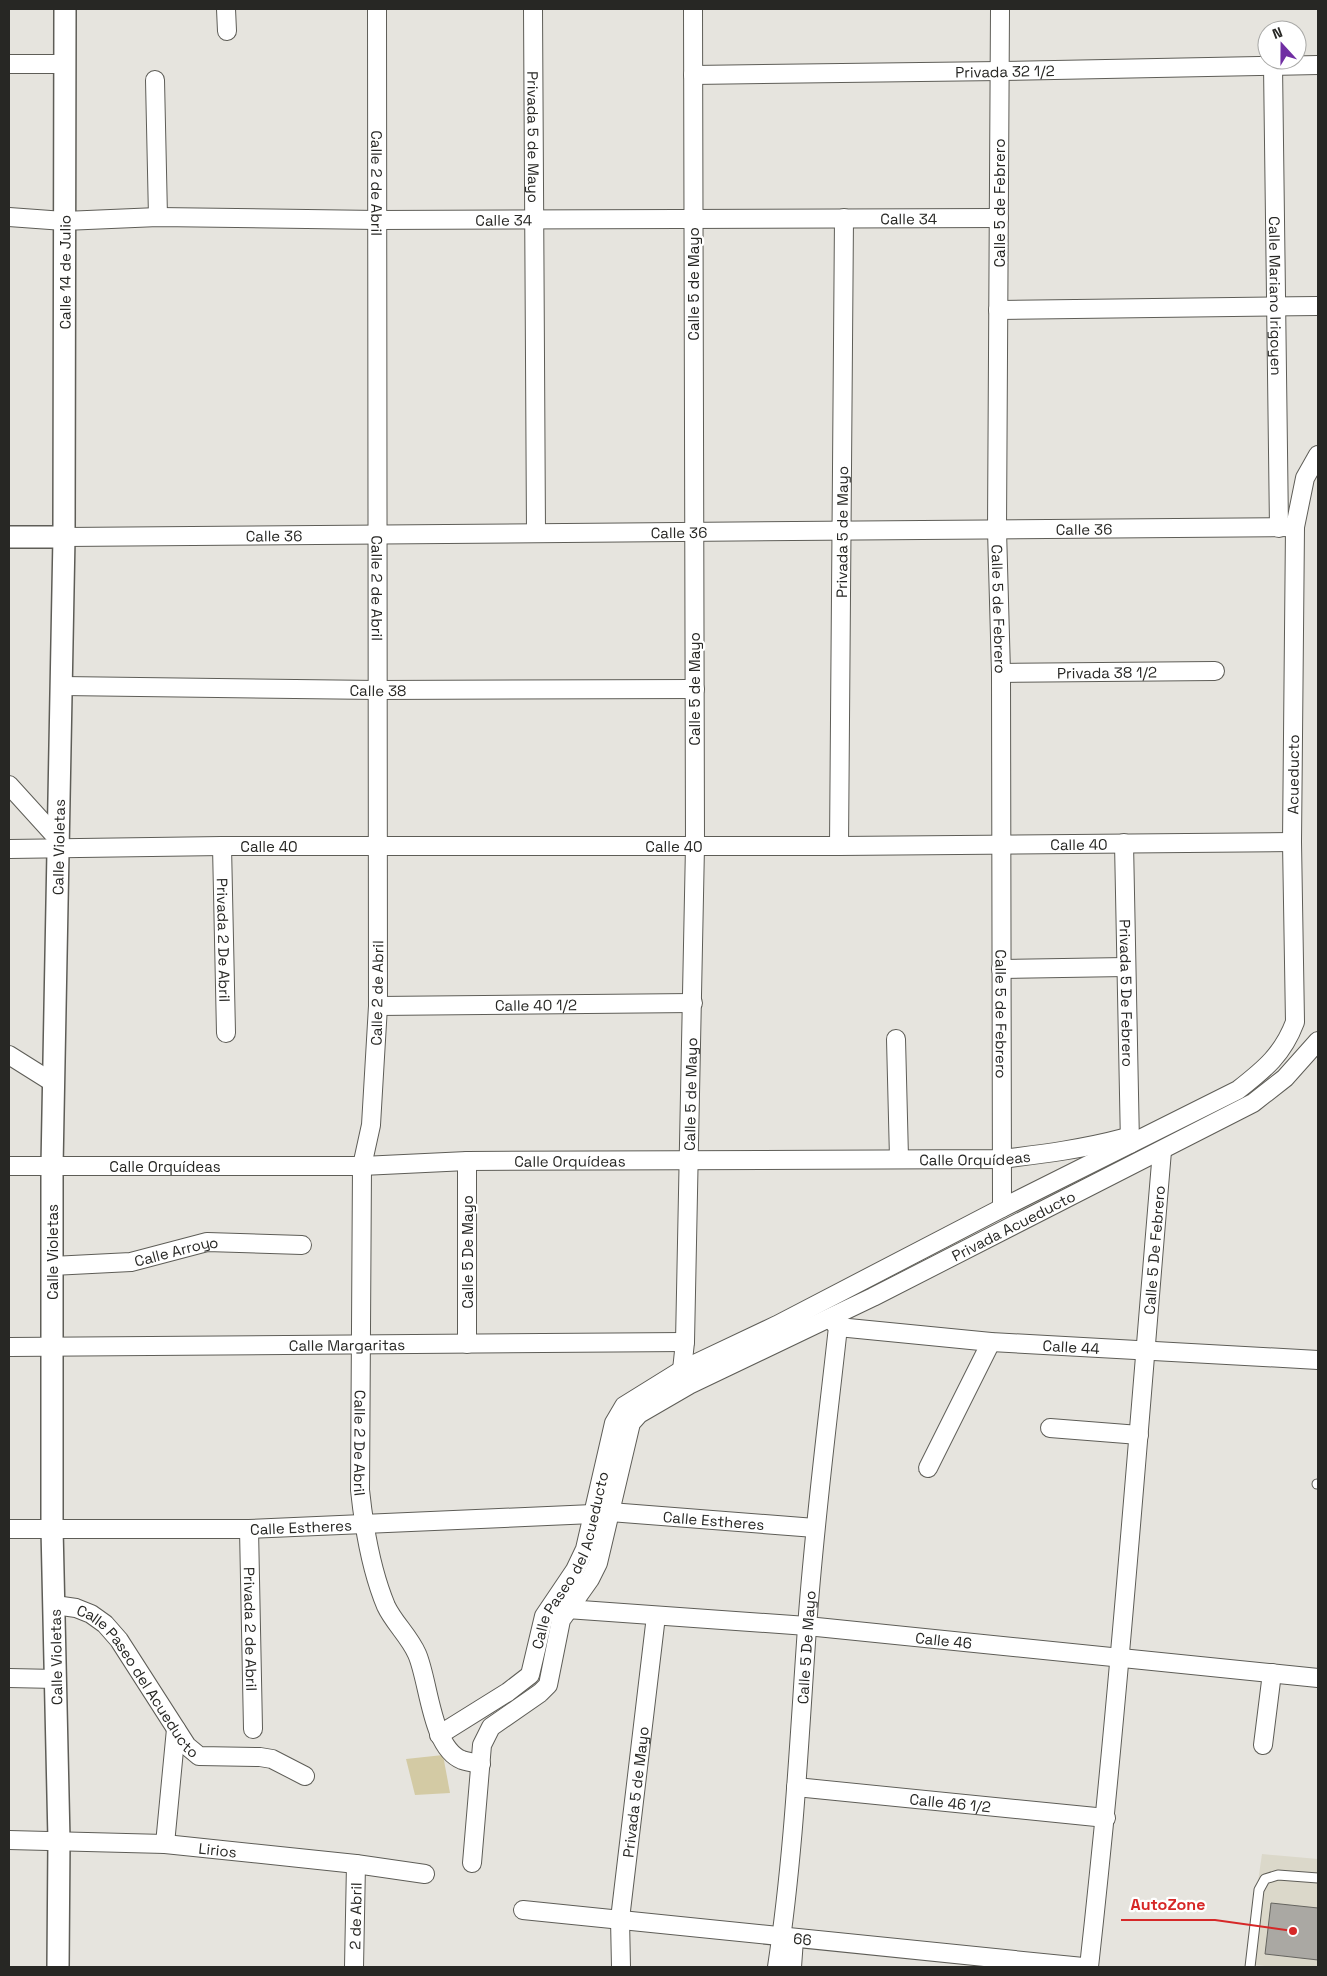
<svg xmlns="http://www.w3.org/2000/svg" width="1327" height="1976" viewBox="0 0 1327 1976" font-family="'Space Grotesk',sans-serif">
  <rect width="100%" height="100%" fill="#e6e4de"/>
  <polygon fill="#dbd8ca" points="1262,1854 1318,1859 1318,1967 1274,1967 1246,1964"/>
  <polygon fill="#d3caa4" points="443,1755 450,1793 415,1795 406,1759"/>
  <polygon fill="#aaa8a3" stroke="#65645f" points="1271,1903 1318,1908 1318,1960 1265,1954"/>
  <g fill="none" stroke-linecap="round" stroke-linejoin="round">
    <defs>
      <g id="service">
        <polyline points="1317,1484 1318,1484"/>
        <polyline points="1250,1967 1259,1890 1265,1879 1278,1875 1318,1878"/>
      </g>
      <g id="minor">
        <polyline points="226,9 227,31"/>
        <path id="s1" d="M377,9L378,1006L371,1125L362,1166L360,1490C364,1528 371,1570 386,1606C394,1623 409,1636 417,1654C429,1681 431,1748 462,1760C468,1762 475,1763 481,1764"/>
        <path id="s2" d="M533,9L536,533"/>
        <path id="s3" d="M1000,9L997,530L1001,673L1002,1208"/>
        <polyline points="9,64 65,64"/>
        <path id="s4" d="M1273,65L1279,528"/>
        <path id="s5" d="M693,75L1000,71L1318,65"/>
        <polyline points="155,80 158,217"/>
        <path id="s6" d="M9,217L64,221L158,217L377,220L999,218"/>
        <polyline points="998,310 1318,306"/>
        <path id="s7" d="M64,537L1295,527"/>
        <path id="s8" d="M1001,673L1215,671"/>
        <path id="s9" d="M62,686L377,690L695,689"/>
        <polyline points="9,785 58,839"/>
        <path id="s10" d="M1124,843L1130,1144"/>
        <path id="s11" d="M222,846L226,1033"/>
        <path id="s12" d="M839,846L844,218"/>
        <path id="s13" d="M9,849L222,846H839L1292,842"/>
        <polyline points="1001,969 1126,967"/>
        <path id="s14" d="M378,1006L693,1003"/>
        <polyline points="896,1039 899,1158"/>
        <polyline points="9,1055 52,1082"/>
        <path id="s15" d="M9,1166H362L467,1161L1002,1159C1043,1154 1083,1149 1124,1138"/>
        <path id="s16" d="M52,1266L131,1262L207,1242L302,1245"/>
        <path id="s17" d="M831,1320L838,1327L991,1342L1318,1360"/>
        <polyline points="467,1344 467,1161"/>
        <path id="s18" d="M9,1347L685,1342"/>
        <path id="s19" d="M682,1370L685,1342L695,846L693,9"/>
        <polyline points="1050,1428 1139,1435"/>
        <polyline points="928,1468 991,1342"/>
        <path id="s20" d="M610,1512L815,1528"/>
        <path id="s21" d="M9,1529H249L593,1514"/>
        <path id="s22" d="M249,1529L253,1729"/>
        <path id="s23" d="M55,1605L76,1608L91,1614L105,1624L119,1640L187,1746L199,1756L260,1757L272,1759L305,1776"/>
        <path id="s24" d="M567,1609L807,1626L1318,1678"/>
        <polyline points="9,1678 56,1679"/>
        <path id="s25" d="M439,1735L508,1692L530,1675L544,1616L575,1570L585,1549L614,1423L624,1406L682,1370L777,1325L1002,1208L1238,1090C1265,1069 1283,1054 1295,1022L1292,842L1295,527L1305,478L1318,455"/>
        <polyline points="1263,1745 1272,1673"/>
        <path id="s26" d="M796,1787L1106,1818"/>
        <path id="s27" d="M9,1840L165,1844L356,1864L425,1874"/>
        <polyline points="165,1844 176,1729"/>
        <path id="s28" d="M472,1863L482,1745L491,1727L540,1693L548,1685L561,1620L590,1579L598,1563L631,1423L639,1414L689,1385L873,1297L1253,1103L1285,1078L1318,1041"/>
        <path id="s29" d="M523,1910L1083,1967"/>
        <path id="s30" d="M354,1967L356,1864"/>
        <path id="s31" d="M621,1967L620,1919L656,1616"/>
        <path id="s32" d="M777,1967C794,1855 799,1741 807,1628C814,1527 827,1427 838,1327"/>
        <polyline points="792,1967 794,1939"/>
        <path id="s33" d="M1089,1967C1119,1696 1139,1423 1162,1151"/>
      </g>
      <g id="tertiary">
        <polyline points="9,537 64,537"/>
        <path id="s34" d="M58,1967L59,1840L52,1528V1166L64,537L65,9"/>
      </g>
    </defs>
    <use href="#service" stroke="#5e5d57" stroke-width="11"/>
    <use href="#minor" stroke="#5e5d57" stroke-width="20"/>
    <use href="#tertiary" stroke="#5e5d57" stroke-width="24"/>
    <use href="#service" stroke="#fff" stroke-width="9"/>
    <use href="#minor" stroke="#fff" stroke-width="18"/>
    <use href="#tertiary" stroke="#fff" stroke-width="21"/>
  </g>
  <g text-anchor="middle" dominant-baseline="central" stroke-width="4.5" stroke-linejoin="round" paint-order="stroke">
    <g font-size="15" fill="#272724" stroke="#fff">
      <text stroke="none"><textPath href="#s5" startOffset="312">Privada 32 1/2</textPath></text>
      <text stroke="none"><textPath href="#s2" startOffset="128">Privada 5 de Mayo</textPath></text>
      <text stroke="none"><textPath href="#s1" startOffset="174">Calle 2 de Abril</textPath></text>
      <text transform="translate(999 203) rotate(-90)">Calle 5 de Febrero</text>
      <text stroke="none"><textPath href="#s6" startOffset="900">Calle 34</textPath></text>
      <text stroke="none"><textPath href="#s6" startOffset="495">Calle 34</textPath></text>
      <text stroke="none"><textPath href="#s34" startOffset="1695">Calle 14 de Julio</textPath></text>
      <text transform="translate(693 284) rotate(-90)">Calle 5 de Mayo</text>
      <text stroke="none"><textPath href="#s4" startOffset="231">Calle Mariano Irigoyen</textPath></text>
      <text stroke="none"><textPath href="#s7" startOffset="1020">Calle 36</textPath></text>
      <text stroke="none"><textPath href="#s12" startOffset="314">Privada 5 de Mayo</textPath></text>
      <text stroke="none"><textPath href="#s7" startOffset="615">Calle 36</textPath></text>
      <text stroke="none"><textPath href="#s7" startOffset="210">Calle 36</textPath></text>
      <text stroke="none"><textPath href="#s1" startOffset="579">Calle 2 de Abril</textPath></text>
      <text stroke="none"><textPath href="#s3" startOffset="600">Calle 5 de Febrero</textPath></text>
      <text stroke="none"><textPath href="#s8" startOffset="106">Privada 38 1/2</textPath></text>
      <text stroke="none"><textPath href="#s9" startOffset="316">Calle 38</textPath></text>
      <text transform="translate(694 689) rotate(-90)">Calle 5 de Mayo</text>
      <text stroke="none"><textPath href="#s25" startOffset="1426">Acueducto</textPath></text>
      <text stroke="none"><textPath href="#s13" startOffset="1070">Calle 40</textPath></text>
      <text stroke="none"><textPath href="#s13" startOffset="260">Calle 40</textPath></text>
      <text stroke="none"><textPath href="#s13" startOffset="665">Calle 40</textPath></text>
      <text stroke="none"><textPath href="#s34" startOffset="1120">Calle Violetas</textPath></text>
      <text stroke="none"><textPath href="#s11" startOffset="94">Privada 2 De Abril</textPath></text>
      <text transform="translate(377 993) rotate(-89)">Calle 2 de Abril</text>
      <text stroke="none"><textPath href="#s10" startOffset="150">Privada 5 De Febrero</textPath></text>
      <text stroke="none"><textPath href="#s14" startOffset="158">Calle 40 1/2</textPath></text>
      <text stroke="none"><textPath href="#s3" startOffset="1005">Calle 5 de Febrero</textPath></text>
      <text stroke="none"><textPath href="#s19" startOffset="276">Calle 5 de Mayo</textPath></text>
      <text stroke="none"><textPath href="#s15" startOffset="966">Calle Orquídeas</textPath></text>
      <text stroke="none"><textPath href="#s15" startOffset="561">Calle Orquídeas</textPath></text>
      <text stroke="none"><textPath href="#s15" startOffset="156">Calle Orquídeas</textPath></text>
      <text stroke="none"><textPath href="#s28" startOffset="919">Privada Acueducto</textPath></text>
      <text stroke="none"><textPath href="#s33" startOffset="720">Calle 5 De Febrero</textPath></text>
      <text transform="translate(52 1252) rotate(-90)">Calle Violetas</text>
      <text stroke="none"><textPath href="#s16" startOffset="126">Calle Arroyo</textPath></text>
      <text transform="translate(467 1252) rotate(-90)">Calle 5 De Mayo</text>
      <text stroke="none"><textPath href="#s18" startOffset="338">Calle Margaritas</textPath></text>
      <text stroke="none"><textPath href="#s17" startOffset="244">Calle 44</textPath></text>
      <text stroke="none"><textPath href="#s1" startOffset="1435">Calle 2 De Abril</textPath></text>
      <text stroke="none"><textPath href="#s20" startOffset="104">Calle Estheres</textPath></text>
      <text stroke="none"><textPath href="#s21" startOffset="292">Calle Estheres</textPath></text>
      <text stroke="none"><textPath href="#s25" startOffset="232">Calle Paseo del Acueducto</textPath></text>
      <text stroke="none"><textPath href="#s22" startOffset="100">Privada 2 de Abril</textPath></text>
      <text stroke="none"><textPath href="#s24" startOffset="378">Calle 46</textPath></text>
      <text stroke="none"><textPath href="#s32" startOffset="321">Calle 5 De Mayo</textPath></text>
      <text transform="translate(56 1657) rotate(-91)">Calle Violetas</text>
      <text stroke="none"><textPath href="#s23" startOffset="119">Calle Paseo del Acueducto</textPath></text>
      <text stroke="none"><textPath href="#s31" startOffset="176">Privada 5 de Mayo</textPath></text>
      <text stroke="none"><textPath href="#s26" startOffset="155">Calle 46 1/2</textPath></text>
      <text stroke="none"><textPath href="#s27" startOffset="209">Lirios</textPath></text>
      <text stroke="none"><textPath href="#s30" startOffset="51">2 de Abril</textPath></text>
      <text stroke="none"><textPath href="#s29" startOffset="281">66</textPath></text>
    </g>
  </g>
  <path fill="none" stroke="#d62828" stroke-width="2" d="M1293 1931L1215 1920H1121"/>
  <circle fill="#d62828" stroke="#fff" stroke-width="2" cx="1293" cy="1931" r="5"/>
  <g font-size="16" text-anchor="middle" font-weight="bold" fill="#d62828" stroke="#fff" stroke-width="4.5" stroke-linejoin="round" paint-order="stroke">
    <text x="1168" y="1910">AutoZone</text>
  </g>
  <rect width="1327" height="1976" fill="none" stroke="#272724" stroke-width="20"/>
  <g transform="translate(1282 45) rotate(339)"><circle r="24" fill="#ffffff" stroke="#a9a9a7"/>
  <path d="M0-4L9 19L0 12L-9 19Z" fill="#702ea3"/>
  <text y="-8" font-size="14" font-weight="bold" text-anchor="middle" fill="#272724">N</text>
  </g>
</svg>
